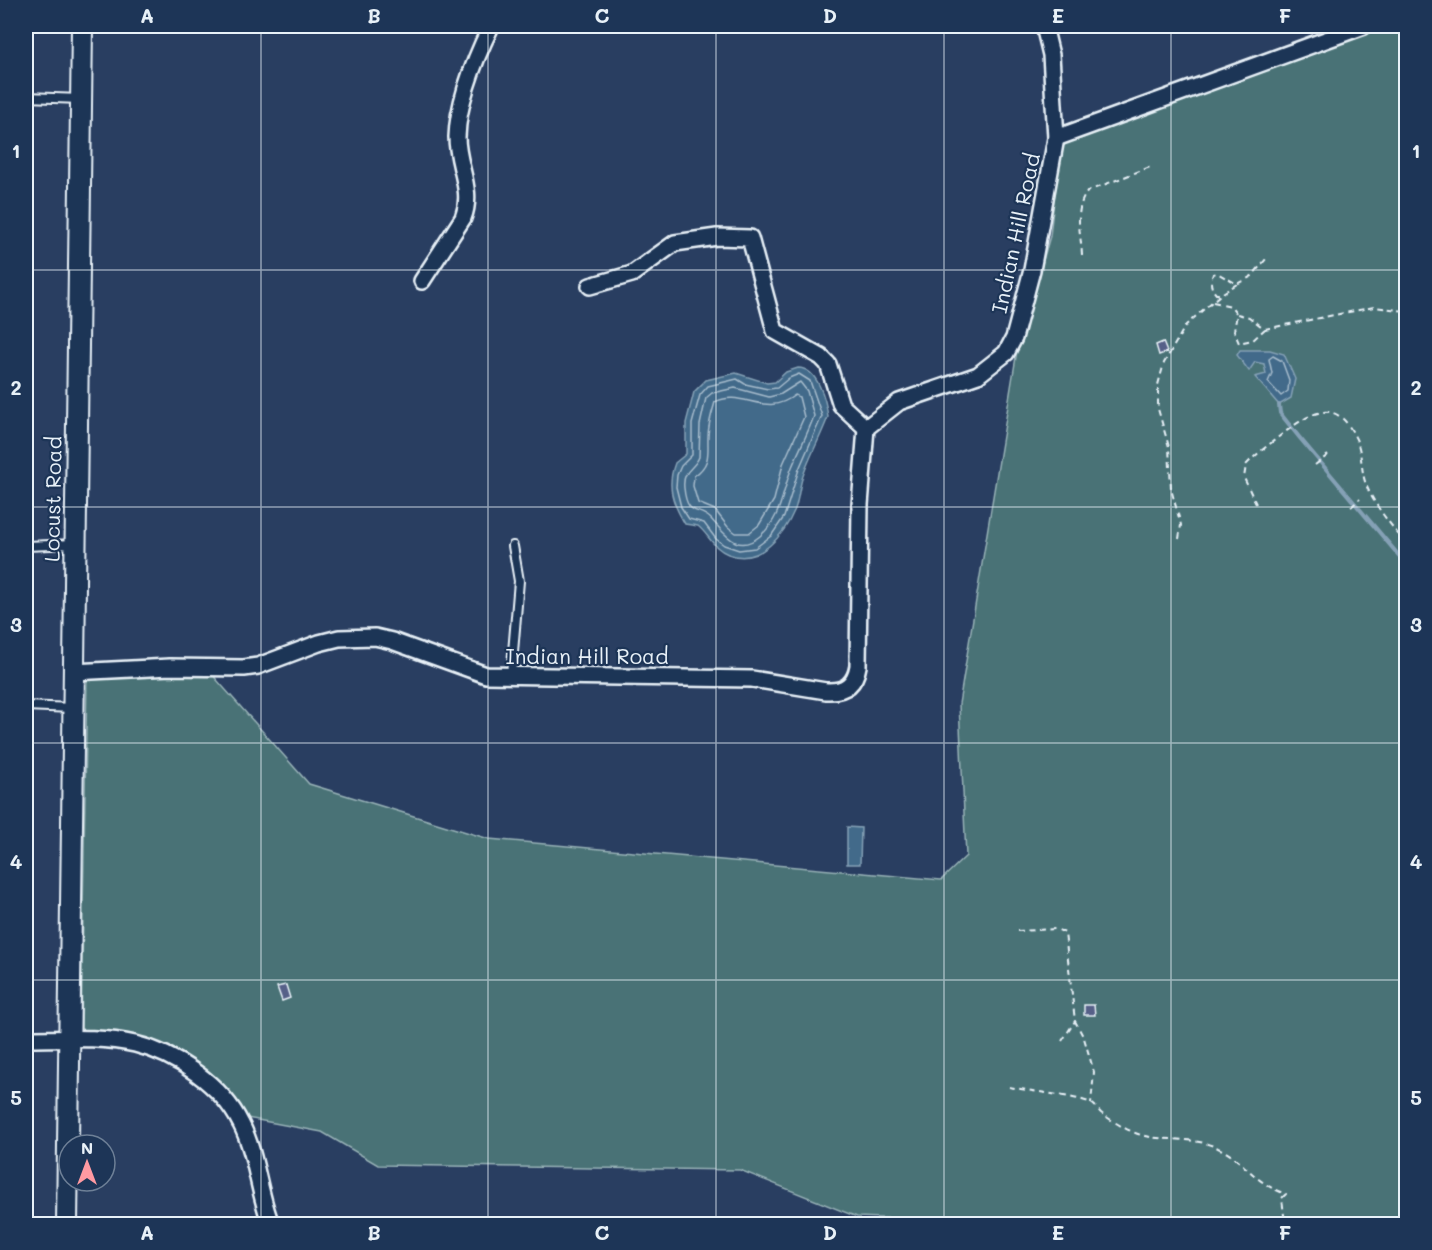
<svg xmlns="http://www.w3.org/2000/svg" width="1432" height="1250" viewBox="0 0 1432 1250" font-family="Mali,sans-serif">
  <rect width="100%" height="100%" fill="#293e61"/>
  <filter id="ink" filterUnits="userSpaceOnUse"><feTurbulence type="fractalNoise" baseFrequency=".0167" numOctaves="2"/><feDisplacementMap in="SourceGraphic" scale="12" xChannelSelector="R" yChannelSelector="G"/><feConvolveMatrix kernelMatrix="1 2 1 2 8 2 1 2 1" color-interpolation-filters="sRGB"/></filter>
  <g filter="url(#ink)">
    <polygon fill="#497276" stroke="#98b2b7" stroke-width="1.5" points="1386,26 1406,26 1406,1224 1035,1224 857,1217 740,1170 378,1165 322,1132 247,1118 215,1080 81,1032 87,676 209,671 309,784 489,839 941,880 966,856 959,704 1017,351 1050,236 1060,146 1062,142"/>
    <g fill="#436b8a" stroke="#85a1b6" stroke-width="1.5">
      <polygon points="1240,350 1270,350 1284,354 1295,379 1291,398 1279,405 1255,377 1266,374 1264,364 1255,362 1249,371 1237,355"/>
      <path d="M798,368C818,368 826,401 828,417C821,436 811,454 804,473C799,485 799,498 795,509C784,535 760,566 728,554C713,548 709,535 698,526L685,524C673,504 666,487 675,463L686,454V423L692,400L694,392L706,380L736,373L767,383L775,382L786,372Z"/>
      <polygon points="847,827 861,828 860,864 847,864"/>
    </g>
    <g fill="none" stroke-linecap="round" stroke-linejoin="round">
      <g stroke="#a6bbcc" stroke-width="1.5">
        <polygon points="1273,356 1282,361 1289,380 1288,391 1281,396 1268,382 1272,373 1269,359"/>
        <polygon points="799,374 810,381 822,416 799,469 784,517 771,536 755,548 739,550 724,545 716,539 704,523 689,519 681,507 676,487 677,475 681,466 692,455 692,424 700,395 708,386 737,379 745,384 768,389 777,388 789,378"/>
        <path d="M800,382L807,391L814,416C808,433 799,450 792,467C782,491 782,518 760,536C737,555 725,534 711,519C698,506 687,518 684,488C682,469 694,470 699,457L700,425L706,398L712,393L735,388L769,397L781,394Z"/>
        <path d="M795,395L799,397L804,417L783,464L774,500L759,525L749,533H736L728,527L715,510L698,503L693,486L694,476C715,462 705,447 709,427C710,418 713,410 715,402C742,388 765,419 795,395Z"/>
      </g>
      <polyline stroke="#85a1b6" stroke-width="4" points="1279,405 1280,413 1299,437 1406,564"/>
    </g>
    <g fill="#576088" stroke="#e8f1f8" stroke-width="1.5">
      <polygon points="1163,342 1167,352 1159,355 1156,345"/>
      <polygon points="286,985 290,998 282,1001 277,987"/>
      <polygon points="1084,1005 1094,1005 1095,1015 1084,1015"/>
    </g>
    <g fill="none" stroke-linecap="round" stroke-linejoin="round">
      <defs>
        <g id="service">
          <polyline points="26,97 81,99"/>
          <polyline points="26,546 75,544"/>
          <polyline points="511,676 519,581 513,546"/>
          <polyline points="26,706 72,708"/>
        </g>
        <g id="minor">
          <polyline points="1056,138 1364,26"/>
          <path d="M422,281L463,218C474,190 457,166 457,137C458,100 475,59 491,26"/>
          <polyline points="590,286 632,274 675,243 717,237 750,238 775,331 821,357 828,364 841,405 866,428"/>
          <path d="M73,672L170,667L244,668L258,666L319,643L339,638L375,637L392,641L486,675L752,679L826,691C845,692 855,684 858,666L860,505L866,428L899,402L978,375L1006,353L1014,338L1032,270L1056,138L1051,55L1044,26"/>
          <path d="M26,1039C61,1039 100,1036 135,1044C176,1054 222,1085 241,1124C257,1155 258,1192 271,1224"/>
        </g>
        <polyline id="tertiary" points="67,1224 82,26"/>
      </defs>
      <use href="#service" stroke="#e8f1f8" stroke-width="12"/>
      <use href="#minor" stroke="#e8f1f8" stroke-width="20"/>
      <use href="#tertiary" stroke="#e8f1f8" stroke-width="24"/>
      <g stroke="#e8f1f8" stroke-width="2" stroke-dasharray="6 4.5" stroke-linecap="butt">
        <path d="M1082,255C1081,233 1073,209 1088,191L1150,167"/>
        <path d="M1237,284L1221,294H1216C1210,287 1210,282 1213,274L1217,273L1237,284L1252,276L1266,259"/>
        <polyline points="1213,302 1231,306 1237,314 1234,331 1239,343 1253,340 1265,329 1249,317 1237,314"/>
        <polyline points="1265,329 1374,307 1406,311"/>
        <polyline points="1315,465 1328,455"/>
        <path d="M1256,504L1244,478L1246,465C1257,453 1269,445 1281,435C1308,415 1335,394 1355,437C1363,452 1360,471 1367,487C1376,508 1392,526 1406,544"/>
        <polyline points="1351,507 1360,499"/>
        <polyline points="1179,539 1181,525 1171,489 1169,447 1158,409 1158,385 1164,363 1186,325 1221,294"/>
        <polyline points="1017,931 1056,929 1065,933 1075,1021 1084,1038 1094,1072 1091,1103"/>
        <polyline points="1062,1041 1075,1021"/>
        <path d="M1009,1087C1028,1091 1076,1096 1091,1103C1095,1105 1098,1110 1101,1113C1112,1121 1128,1131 1141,1135C1167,1142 1193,1136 1218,1148C1245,1160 1253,1183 1286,1194L1282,1198L1285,1224"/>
      </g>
      <use href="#service" stroke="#1d3557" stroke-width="8"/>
      <use href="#minor" stroke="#1d3557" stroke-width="15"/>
      <use href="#tertiary" stroke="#1d3557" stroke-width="20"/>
    </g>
  </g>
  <path fill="none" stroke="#e8f1f8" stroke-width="1.5" stroke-opacity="0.55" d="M261,26V1224M488,26V1224M716,26V1224M944,26V1224M1171,26V1224M26,270H1406M26,507H1406M26,743H1406M26,980H1406"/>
  <g text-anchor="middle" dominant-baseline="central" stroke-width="4.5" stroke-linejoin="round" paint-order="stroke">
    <g font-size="21" fill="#e8f1f8" stroke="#1d3557">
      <text transform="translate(1015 233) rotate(-78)">Indian Hill Road</text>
      <text transform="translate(52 499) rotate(-89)">Locust Road</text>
      <text x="587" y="655">Indian Hill Road</text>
    </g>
  </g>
  <rect width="1432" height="1250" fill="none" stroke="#1d3557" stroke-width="66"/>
  <g transform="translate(87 1163)"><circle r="28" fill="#1d3557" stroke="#6e8097" stroke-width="1.5"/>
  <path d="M0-4.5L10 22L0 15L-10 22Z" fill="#ff9aa2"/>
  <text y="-9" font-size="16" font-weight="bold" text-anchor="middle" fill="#e8f1f8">N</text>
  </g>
  <rect x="33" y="33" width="1366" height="1184" fill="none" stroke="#e8f1f8" stroke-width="2"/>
  <g font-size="20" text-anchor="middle" font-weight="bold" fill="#e8f1f8">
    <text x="147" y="23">A</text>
    <text x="374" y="23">B</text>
    <text x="602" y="23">C</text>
    <text x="830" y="23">D</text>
    <text x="1058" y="23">E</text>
    <text x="1285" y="23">F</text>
    <text x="16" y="158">1</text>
    <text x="1416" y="158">1</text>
    <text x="16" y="395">2</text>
    <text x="1416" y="395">2</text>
    <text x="16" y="632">3</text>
    <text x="1416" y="632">3</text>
    <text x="16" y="869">4</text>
    <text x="1416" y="869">4</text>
    <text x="16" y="1105">5</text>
    <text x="1416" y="1105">5</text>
    <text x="147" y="1240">A</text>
    <text x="374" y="1240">B</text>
    <text x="602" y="1240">C</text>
    <text x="830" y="1240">D</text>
    <text x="1058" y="1240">E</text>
    <text x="1285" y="1240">F</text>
  </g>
</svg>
